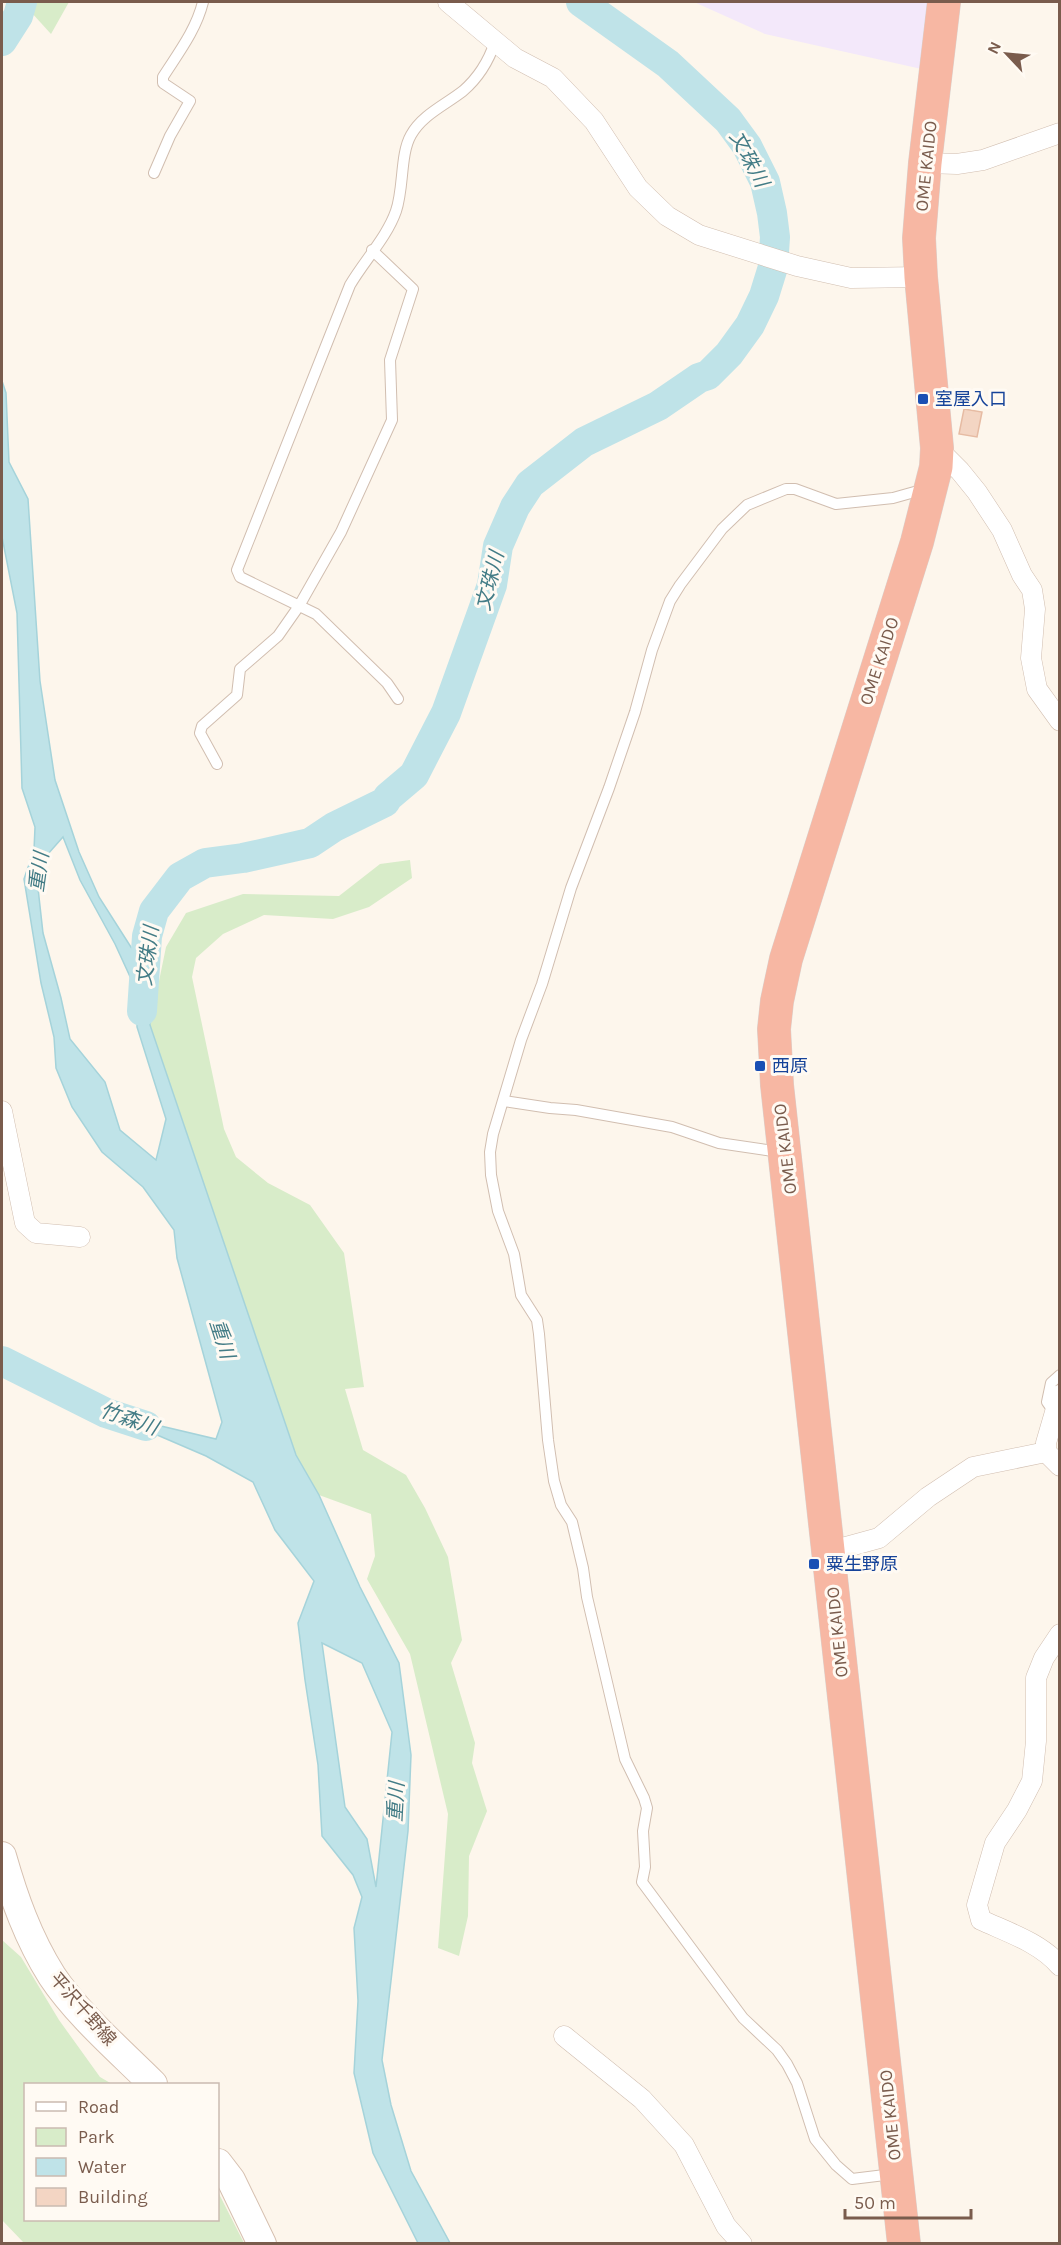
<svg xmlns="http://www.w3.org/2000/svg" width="1061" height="2245" viewBox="0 0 1061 2245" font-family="Karla,'Noto Sans JP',sans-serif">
  <rect width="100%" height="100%" fill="#fdf6ec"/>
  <polygon fill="#f3e8fa" points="694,2 929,2 926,70 765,34"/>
  <g fill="#d8ecc9">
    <polygon points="34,2 69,2 51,34 31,12"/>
    <polygon points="410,860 412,878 369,907 333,919 264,915 223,934 196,958 192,977 224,1129 236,1157 268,1183 310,1205 344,1253 364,1387 345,1389 363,1450 406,1475 425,1508 448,1557 462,1640 451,1663 475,1743 472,1763 487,1811 469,1856 468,1916 459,1956 438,1948 448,1814 410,1654 367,1579 375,1556 371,1514 319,1495 296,1455 150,1025 166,947 186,913 243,894 339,896 380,864"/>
    <polygon points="2,1940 21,1957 59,2020 100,2077 112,2084 26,2084 26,2220 218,2220 218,2192 244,2243 24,2243 2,2220"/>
  </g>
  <path fill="#bfe3e8" stroke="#a5d3da" stroke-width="1.5" fill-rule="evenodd" d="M2,381L6,393L9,462L28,499L40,681L55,780L79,852L99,897L136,955L150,980V1025L296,1455L319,1495L360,1587L399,1663L411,1755L408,1831L382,2060L391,2105L411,2171L450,2243H418L373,2153L354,2073L358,2001L354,1928L362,1897L353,1875L322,1836L318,1765L305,1680L298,1623L314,1581L275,1530L253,1482L206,1456L106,1413L216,1439L222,1422L177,1258L174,1230L143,1187L102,1152L72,1107L56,1068L54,1037L41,983L24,879L34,850L35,827L22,788L17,613L2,537ZM63,837L80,880L115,944L138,994L137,1027L166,1119L156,1160L120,1130L105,1082L70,1039L61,998L43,933L38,888L47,855ZM322,1643L362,1663L392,1732L376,1887L367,1839L345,1807Z"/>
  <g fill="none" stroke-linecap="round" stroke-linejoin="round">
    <g stroke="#bfe3e8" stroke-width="30">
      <polyline points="2,41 18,16 22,2"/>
      <polyline points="142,1011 147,936 154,911 180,877 205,863 243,858 310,843 334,827 385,802 388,797 414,775 446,713 492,585 498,546 515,507 530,484 584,442 658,406 699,378 708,375 729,354 750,325 764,296 773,267 775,237 772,213 765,182 747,146 728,120 668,64 581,2"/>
      <polyline points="2,1361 106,1413 146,1426"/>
    </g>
  </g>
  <polygon fill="#f3d5c3" stroke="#e6bba3" stroke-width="1.5" points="964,409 982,412 977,437 959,434"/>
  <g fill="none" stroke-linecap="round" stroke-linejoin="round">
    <defs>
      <g id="lane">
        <path d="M154,173L170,136L190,101L163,83V77C179,52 196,30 203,2"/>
        <path d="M398,699L387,683L316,614L240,577L237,570L350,285C364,261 387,237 396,211C404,188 400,154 411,135C422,115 445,105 463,91C478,78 489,60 495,42"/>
        <polyline points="217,764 200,733 202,726 237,695 240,669 278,636 299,606 341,532 392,420 390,360 413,289 372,250"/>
        <polyline points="504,1101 550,1108 576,1110 672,1127 719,1143 780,1152"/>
        <polyline points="1054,1412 1047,1402 1051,1383 1060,1375"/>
        <polyline points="893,2174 852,2179 836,2165 815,2139 797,2083 787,2064 777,2050 743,2018 642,1882 645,1867 643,1831 647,1808 644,1798 625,1759 587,1597 583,1568 572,1522 561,1505 554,1481 548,1440 539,1334 537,1320 521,1295 514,1254 498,1211 491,1175 490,1152 493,1134 521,1040 542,984 571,888 609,788 635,712 652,650 670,601 680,585 722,529 747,505 786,489 795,489 836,504 893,498 925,489"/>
      </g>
      <g id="street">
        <polyline points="448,2 515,58 553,78 594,121 638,188 667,216 699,235 797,266 851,278 921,277"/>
        <polyline points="925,163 957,164 983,160 1060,133"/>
        <polyline points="937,448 960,471 977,492 1002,530 1022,575 1032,590 1035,609 1031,658 1037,689 1060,721"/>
        <polyline points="2,1111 25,1223 36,1233 80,1237"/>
        <polyline points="1060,1395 1046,1443 1046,1452 1060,1466"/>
        <polyline points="828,1552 879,1538 928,1497 973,1467 1046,1452"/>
        <path d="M1060,1634L1044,1658L1036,1678V1741L1032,1781L1017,1810L995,1843L977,1905L981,1920C1007,1932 1041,1943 1060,1966"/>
        <polyline points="564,2036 642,2099 684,2145 726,2226 742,2244"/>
      </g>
      <g id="secondary">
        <path d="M2,1856C14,1898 28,1938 52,1976C77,2014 121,2052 153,2084"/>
        <polyline points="218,2163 231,2180 262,2244"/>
      </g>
      <polyline id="highway" points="904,2244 777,1085 774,1029 777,1001 786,959 917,542 936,467 937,448 921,277 919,238 925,163 944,2"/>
    </defs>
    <use href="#lane" stroke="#d1beb0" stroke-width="12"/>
    <use href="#street" stroke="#d1beb0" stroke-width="21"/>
    <use href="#secondary" stroke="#d6c0b0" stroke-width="30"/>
    <use href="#highway" stroke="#dad1cd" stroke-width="34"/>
    <use href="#lane" stroke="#fff" stroke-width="10"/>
    <use href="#street" stroke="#fff" stroke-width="20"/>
    <use href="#secondary" stroke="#fff" stroke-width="28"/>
    <use href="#highway" stroke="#f7b7a3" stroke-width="33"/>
  </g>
  <g fill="#1a4fb4" stroke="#fffaf3" stroke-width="2">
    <rect x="917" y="393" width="12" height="12" rx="3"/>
    <rect x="754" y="1060" width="12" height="12" rx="3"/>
    <rect x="808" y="1558" width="12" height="12" rx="3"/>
  </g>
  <g text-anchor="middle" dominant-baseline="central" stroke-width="6" stroke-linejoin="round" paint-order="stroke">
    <g font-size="18" fill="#7a5c4d" stroke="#fffaf3">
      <text transform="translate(926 166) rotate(-84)">OME KAIDO</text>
      <text transform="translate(879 661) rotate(-72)">OME KAIDO</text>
      <text transform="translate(785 1149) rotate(-97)">OME KAIDO</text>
      <text transform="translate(837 1632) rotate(-96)">OME KAIDO</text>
      <text transform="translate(83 2009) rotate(49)">平沢千野線</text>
      <text transform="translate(890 2115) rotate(-96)">OME KAIDO</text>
    </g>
    <g font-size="18" fill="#164399" stroke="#fffaf3" text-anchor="start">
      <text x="935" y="399">室屋入口</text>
      <text x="772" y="1066">西原</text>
      <text x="826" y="1564">粟生野原</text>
    </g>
    <g font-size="20" font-style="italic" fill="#437c86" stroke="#fffaf3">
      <text transform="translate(749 159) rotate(62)">文珠川</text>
      <text transform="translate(490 581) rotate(-76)">文珠川</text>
      <text transform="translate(39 872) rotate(-82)">重川</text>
      <text transform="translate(148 956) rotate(-83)">文珠川</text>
      <text transform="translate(222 1339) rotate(72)">重川</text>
      <text transform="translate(129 1419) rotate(19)">竹森川</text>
      <text transform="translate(396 1802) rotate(-87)">重川</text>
    </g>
  </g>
  <rect width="1061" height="2245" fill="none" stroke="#7a5c4d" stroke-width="6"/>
  <rect x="24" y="2083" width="195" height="138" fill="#fffaf3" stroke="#cabbb1" stroke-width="1.5"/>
  <rect x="36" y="2102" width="30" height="9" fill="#ffffff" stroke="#cabbb1" stroke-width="1.5"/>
  <text x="78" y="2113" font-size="18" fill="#7a5c4d">Road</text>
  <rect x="36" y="2128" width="30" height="18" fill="#d8ecc9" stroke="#cabbb1" stroke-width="1.5"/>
  <text x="78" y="2143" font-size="18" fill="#7a5c4d">Park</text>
  <rect x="36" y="2158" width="30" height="18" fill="#bfe3e8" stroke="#cabbb1" stroke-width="1.5"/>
  <text x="78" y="2173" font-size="18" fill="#7a5c4d">Water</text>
  <rect x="36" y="2188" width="30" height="18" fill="#f3d5c3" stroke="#cabbb1" stroke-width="1.5"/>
  <text x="78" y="2203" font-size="18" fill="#7a5c4d">Building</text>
  <g transform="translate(1007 54) rotate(296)" stroke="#fffaf3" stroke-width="4.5" paint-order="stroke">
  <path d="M0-4.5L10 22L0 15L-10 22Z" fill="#7a5c4d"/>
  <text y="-9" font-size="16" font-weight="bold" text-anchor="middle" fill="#7a5c4d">N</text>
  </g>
  <path d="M845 2209v9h126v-9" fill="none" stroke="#7a5c4d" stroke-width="3"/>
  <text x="854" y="2209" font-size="18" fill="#7a5c4d" stroke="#fffaf3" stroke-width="4.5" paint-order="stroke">50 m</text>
</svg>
